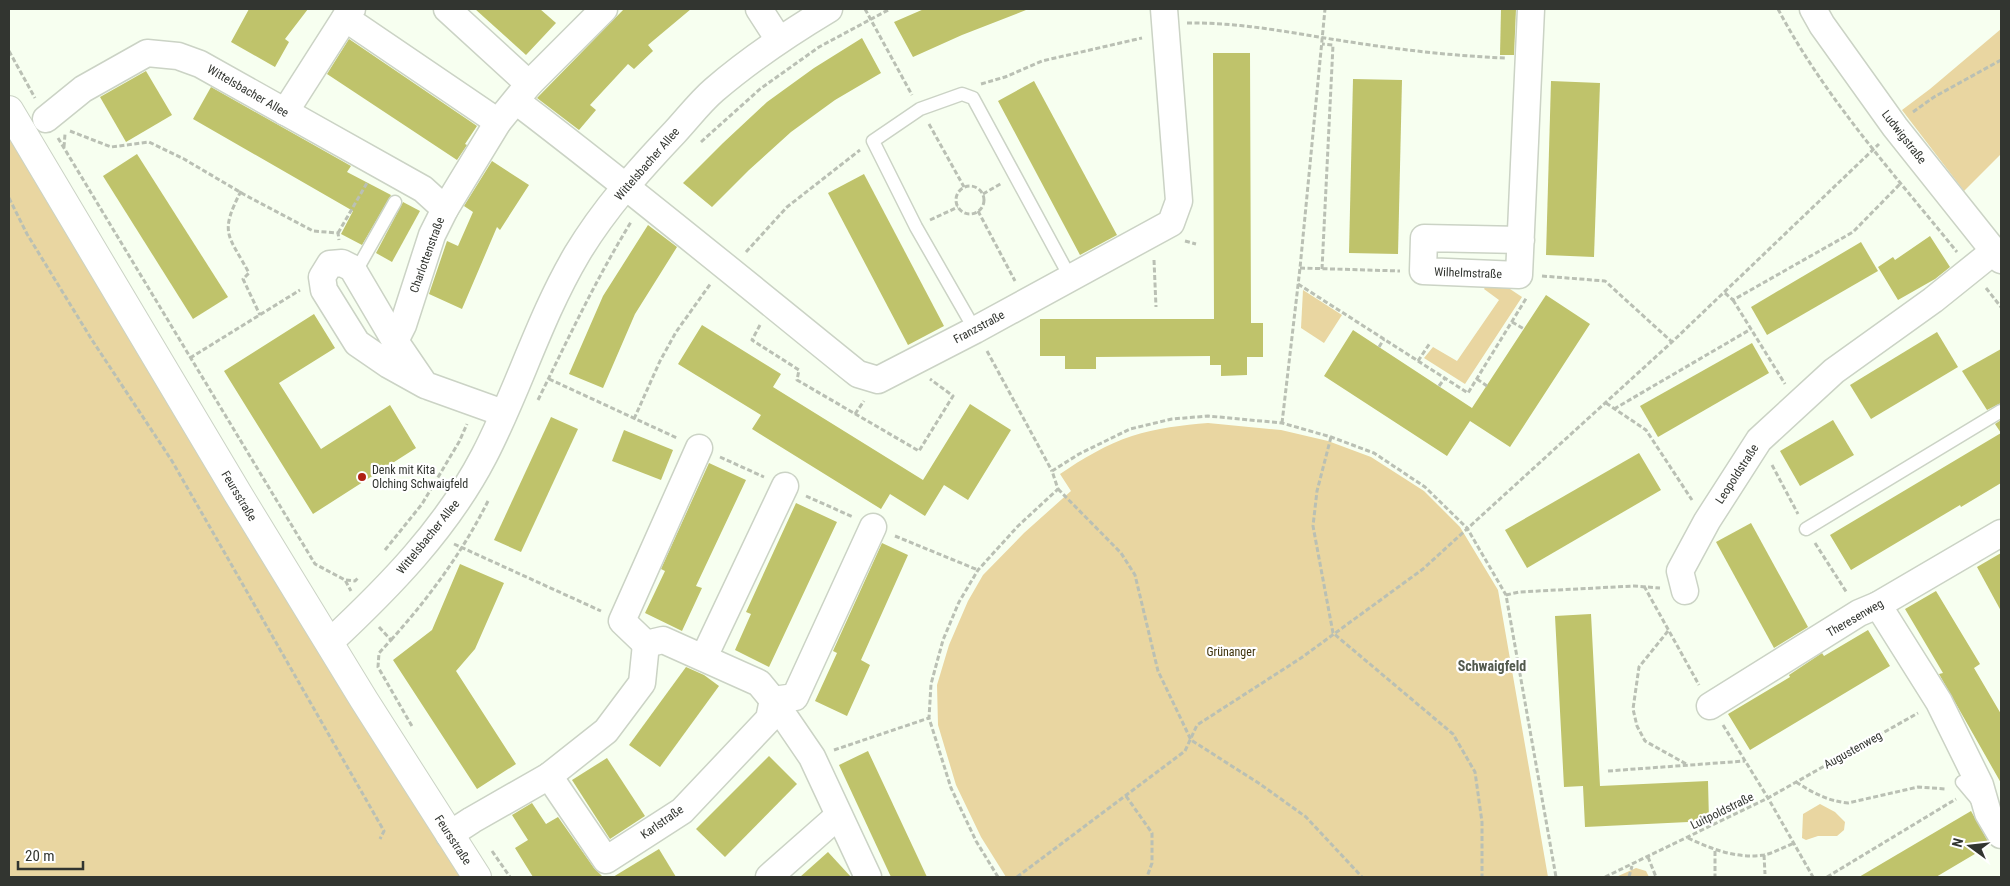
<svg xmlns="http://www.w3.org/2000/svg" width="2010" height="886" viewBox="0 0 2010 886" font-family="'Roboto Condensed',sans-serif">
  <rect width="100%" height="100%" fill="#f7fff0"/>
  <g fill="#e9d6a1">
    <polygon points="2001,29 2001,154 1964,191 1902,110 1930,89"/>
    <polygon points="9,133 162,394 320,654 461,877 9,877"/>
    <polygon points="1489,281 1498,281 1522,297 1465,384 1424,358 1433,347 1457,361 1499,300 1484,289"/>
    <polygon points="1303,290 1342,315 1324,343 1301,328"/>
    <path d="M1208,423L1281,430L1328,441L1371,457L1424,491L1460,527L1498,590L1548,877H1006L981,837L956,785L938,725L937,685L949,645L968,601L983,575L1024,533L1071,491L1060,474C1082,459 1107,444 1132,436C1156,428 1183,425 1208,423Z"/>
    <polygon points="1820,804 1835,812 1845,822 1844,830 1837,836 1818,836 1806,840 1802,838 1803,814"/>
    <polygon points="1636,868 1646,871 1649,877 1616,877"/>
  </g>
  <g fill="#bfc36b">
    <polygon points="249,9 308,9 285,39 289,42 275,67 231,42"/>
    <polygon points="475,9 540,9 556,23 526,55"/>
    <polygon points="624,9 691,9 648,45 653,51 634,69 628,64 590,105 596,110 579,130 537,98"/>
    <polygon points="924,9 1026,9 1026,10 962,35 913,57 894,22"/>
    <polygon points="1501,9 1516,9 1514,55 1500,55"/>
    <polygon points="862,38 881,73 835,100 791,132 749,170 712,207 683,183 723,143 767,102 814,68"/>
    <polygon points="349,39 477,126 465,144 467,145 457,160 327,74"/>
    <polygon points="1213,53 1250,53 1251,323 1263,323 1263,357 1247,357 1247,375 1221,376 1221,365 1210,365 1210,356 1096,357 1096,369 1065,369 1065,356 1040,356 1040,319 1214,319"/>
    <polygon points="146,71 172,115 126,142 100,97"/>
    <polygon points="1353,79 1402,80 1398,254 1349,253"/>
    <polygon points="1034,81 1117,235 1080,255 998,101"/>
    <polygon points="1551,81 1600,83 1594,257 1546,255"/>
    <polygon points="211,87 351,166 347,172 391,195 362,245 341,234 353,211 193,119"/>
    <polygon points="137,154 228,297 193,319 103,176"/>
    <polygon points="492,161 529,185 500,230 497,227 462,309 429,294 447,241 458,246 473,212 464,206"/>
    <polygon points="864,174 944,326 908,345 828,193"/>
    <polygon points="403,202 420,211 392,262 376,253"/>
    <polygon points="648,225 677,247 635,314 603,388 569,374 603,296"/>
    <polygon points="1930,236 1950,267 1935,279 1898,300 1878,267 1893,257 1895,260"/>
    <polygon points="1861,242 1878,271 1767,335 1751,307"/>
    <polygon points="1546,295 1590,324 1510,447 1470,421 1447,456 1324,376 1353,330 1472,408"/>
    <polygon points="314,314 335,348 279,383 321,449 390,405 416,448 313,514 224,371"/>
    <polygon points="702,325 781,374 773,387 923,480 970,404 1011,430 968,500 944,485 925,516 890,494 881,509 752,429 761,415 678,364"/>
    <polygon points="1937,332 1958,367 1871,419 1850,385"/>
    <polygon points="1752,343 1769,373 1658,437 1640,406"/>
    <polygon points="2001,349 2001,403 1987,410 1962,371"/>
    <polygon points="551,417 578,429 521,552 494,540"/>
    <polygon points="1833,420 1854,455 1800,486 1780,451"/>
    <polygon points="2001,420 2001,483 1961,507 1960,505 1851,570 1830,535 2001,433 1995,424"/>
    <polygon points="624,430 673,450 661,480 612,461"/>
    <polygon points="1639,453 1661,490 1527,568 1505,530"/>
    <polygon points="709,463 746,480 696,586 702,588 682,631 645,613 665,571 661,569"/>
    <polygon points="796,503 837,522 769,667 735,650 751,614 746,612"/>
    <polygon points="1751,523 1808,627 1774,648 1716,542"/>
    <polygon points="882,543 908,555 861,660 870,665 847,716 815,701 837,653 833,651"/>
    <polygon points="2001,553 2001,611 1977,567"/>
    <polygon points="460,564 504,583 475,649 456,671 516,764 477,789 393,660 432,630"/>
    <polygon points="1936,591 1980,664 1974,668 2001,714 2001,783 1939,674 1943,673 1905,609"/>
    <polygon points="1591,614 1600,786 1708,781 1709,821 1585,827 1583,786 1564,787 1555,616"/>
    <polygon points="1868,630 1890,666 1750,750 1728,714 1790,677 1789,675 1822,653 1824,656"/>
    <polygon points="686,667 704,675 719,686 660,767 629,745"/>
    <polygon points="868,751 927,877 891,877 839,765"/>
    <polygon points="769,756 797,784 725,857 696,829"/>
    <polygon points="607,758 645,816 610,839 572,780"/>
    <polygon points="532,803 546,824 558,817 594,868 603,877 533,877 515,848 528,840 512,815"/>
    <polygon points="1971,811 1990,845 1936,877 1859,877"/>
    <polygon points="659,849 676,877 613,877"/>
    <polygon points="828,852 851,877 800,877"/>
  </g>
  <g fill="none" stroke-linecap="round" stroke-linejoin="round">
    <defs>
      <g id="lane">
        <polyline points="355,273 395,202"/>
        <polyline points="975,330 916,227 873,141 920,109 962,94 973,98 1070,277"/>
        <polyline points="1806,529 2001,411"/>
        <polyline points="1962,782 1978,801"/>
      </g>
      <g id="street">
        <polyline points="352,9 345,18 498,122"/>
        <polyline points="447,9 529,84"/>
        <polyline points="759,9 779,40"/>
        <polyline points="1813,9 1822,25 1895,127 2001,260"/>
        <path d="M516,101C632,189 744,282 858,374L878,380L975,330L1171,223L1179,201L1164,9"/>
        <polyline points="285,112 345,18"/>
        <polyline points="46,119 83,89 147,53 178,56 200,64 423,189 445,209"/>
        <polyline points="1521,240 1424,238 1423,271 1519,275 1531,9"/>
        <polyline points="395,341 403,325 432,235 445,209 498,122 529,84 604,9"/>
        <polyline points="425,385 389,365 357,343 324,290 322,277 330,264 342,263 352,268 395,341 425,385 503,413"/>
        <polyline points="699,448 622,621 646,644 663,640 759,683 773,700 812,757 868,877"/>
        <polyline points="1685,591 1680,571 1707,521 1759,440 1834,371 1933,300 1994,251"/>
        <polyline points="1878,605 1939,702 1980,785 1988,813 2001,835"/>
        <path d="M329,643C389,587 446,529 484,456C518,391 539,318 577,254C604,209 639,170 675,132C688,118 700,102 714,90C750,59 789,33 829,9"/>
        <polyline points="704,657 785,486"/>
        <polyline points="1710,706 1859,613 1878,605 2001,533"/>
        <polyline points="549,776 606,860 682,811 769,719 773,700 795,697 873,527"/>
        <polyline points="449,835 472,820 549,776 606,731 642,683 646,644"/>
        <polyline points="769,877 838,816"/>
      </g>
      <polyline id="secondary" points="9,110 238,494 364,700 477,877"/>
    </defs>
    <use href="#lane" stroke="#cbd3c5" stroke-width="15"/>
    <use href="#street" stroke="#cbd3c5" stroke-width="29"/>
    <use href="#secondary" stroke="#cbd3c5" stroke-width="30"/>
    <g stroke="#bac0b4" stroke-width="3" stroke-dasharray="5 2.5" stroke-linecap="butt">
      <polyline points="865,9 912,95"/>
      <path d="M1778,9C1825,98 1894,174 1957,252"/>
      <path d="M1187,23C1242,22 1297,34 1350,42C1402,50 1454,56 1506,58"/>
      <polyline points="9,51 35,98"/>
      <polyline points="981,84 1005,77 1042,61 1142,38"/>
      <polyline points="1913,112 1934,97 2001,60"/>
      <polyline points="929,124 964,187"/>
      <polyline points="70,131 111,147 149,142 184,159 245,195 313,231 338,233 339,240"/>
      <polyline points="58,138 315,564 345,580 351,591"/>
      <polyline points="701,142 760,89 819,47 890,9"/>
      <polyline points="64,147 65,134"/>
      <circle cx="970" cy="200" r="14"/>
      <path d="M241,191C219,234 228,234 249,273L243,279L260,315"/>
      <polyline points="983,194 1002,183"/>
      <polyline points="9,198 27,234 92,340 172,461 384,831 380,839"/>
      <polyline points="978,211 1015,281"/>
      <polyline points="930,220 958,207"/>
      <polyline points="338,233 367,183"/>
      <polyline points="1185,241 1196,244"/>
      <polyline points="746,252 787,207 860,150"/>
      <polyline points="1154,260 1156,307"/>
      <polyline points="1300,268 1400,271"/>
      <polyline points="1322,269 1333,45 1322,44"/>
      <polyline points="1542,276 1605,281 1672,342"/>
      <polyline points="1298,284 1468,393 1527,297"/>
      <polyline points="1986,288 2001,307"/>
      <polyline points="1725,293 1733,300 1853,232 1901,183"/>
      <polyline points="1733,300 1785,384"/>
      <polyline points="1512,322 1524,329"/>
      <polyline points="760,325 752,340 799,370 797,380 919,451 953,396 930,379"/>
      <polyline points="1379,347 1384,339"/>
      <polyline points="987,351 1052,471"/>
      <polyline points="190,358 300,290"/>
      <polyline points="1418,361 1430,343"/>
      <polyline points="549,379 677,438"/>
      <polyline points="1477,379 1487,386"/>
      <polyline points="1439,386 1445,378"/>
      <path d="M538,400C568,339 596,279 631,222"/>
      <polyline points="1606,403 1646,430 1692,500"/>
      <polyline points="1614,409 1751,329"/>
      <polyline points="855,414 864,401"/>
      <polyline points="634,419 660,361 676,332 711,283"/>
      <polyline points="1282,423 1300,268 1325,9"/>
      <polyline points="1331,437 1317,491 1313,526 1333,633 1453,734 1475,772 1482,822 1482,877"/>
      <polyline points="720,457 764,477"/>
      <polyline points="1772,465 1798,514"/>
      <polyline points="1058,489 1121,553 1135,575 1158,671 1191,740 1260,784 1306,817 1362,877"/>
      <polyline points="806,496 853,517"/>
      <polyline points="895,536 978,570"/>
      <polyline points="1815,543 1847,593"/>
      <polyline points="454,544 601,611"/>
      <polyline points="385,550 422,504 459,442 467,424"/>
      <polyline points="346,580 355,581 358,578"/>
      <polyline points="1644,586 1699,685"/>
      <polyline points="1506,595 1519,592 1634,586 1660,588"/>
      <polyline points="379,627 391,640 379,653 378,667 413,728"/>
      <polyline points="1668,631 1639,667 1633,709 1637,726 1645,741 1688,765"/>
      <path d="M391,640C429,598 464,550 489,499"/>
      <polyline points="1723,725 1768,798 1813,877"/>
      <polyline points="834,750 929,718"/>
      <polyline points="1608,771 1745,761"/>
      <path d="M1796,782C1813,793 1828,801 1848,803L1918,787L1946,789"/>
      <polyline points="1126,796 1152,833 1152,863 1147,877"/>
      <path d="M1688,838C1711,849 1737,859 1764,855C1774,853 1784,847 1794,843"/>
      <polyline points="492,851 510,877"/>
      <polyline points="1715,851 1715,876"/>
      <polyline points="1764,855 1765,874"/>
      <polyline points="1648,857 1656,877"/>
      <polyline points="998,877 976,841 951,788 929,718 931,684 943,640 959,602 978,570 1018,526 1058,489 1052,471 1079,454 1130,429 1172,419 1208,416 1282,423 1331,437 1374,453 1425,487 1467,528 1506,595 1556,877"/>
      <polyline points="1017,877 1185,751 1197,725 1301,658 1423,569 1672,342 1879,144"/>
      <polyline points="1605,877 1768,798 1918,713"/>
      <polyline points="1629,877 1632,866"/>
      <polyline points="1827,877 1956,799"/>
    </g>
    <use href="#lane" stroke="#fff" stroke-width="12"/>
    <use href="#street" stroke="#fff" stroke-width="26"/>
    <use href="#secondary" stroke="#fff" stroke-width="28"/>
  </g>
  <circle fill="#af2013" stroke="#fff" stroke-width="2" cx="362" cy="477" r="5"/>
  <g text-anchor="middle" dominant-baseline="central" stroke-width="4.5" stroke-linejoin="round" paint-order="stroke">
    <g font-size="12" fill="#323530" stroke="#fff">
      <text transform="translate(248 91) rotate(30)">Wittelsbacher Allee</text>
      <text transform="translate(1904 137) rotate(52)">Ludwigstraße</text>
      <text transform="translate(647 164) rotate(-49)">Wittelsbacher Allee</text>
      <text transform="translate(427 255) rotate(-70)">Charlottenstraße</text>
      <text transform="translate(1468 273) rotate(2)">Wilhelmstraße</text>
      <text transform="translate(979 327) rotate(-28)">Franzstraße</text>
      <text transform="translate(1737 474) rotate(-57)">Leopoldstraße</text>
      <text transform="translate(239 496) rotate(59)">Feursstraße</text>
      <text transform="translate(428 537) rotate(-51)">Wittelsbacher Allee</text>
      <text transform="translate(1855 618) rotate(-30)">Theresenweg</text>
      <text transform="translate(1853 750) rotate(-29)">Augustenweg</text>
      <text transform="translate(1722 811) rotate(-26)">Luitpoldstraße</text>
      <text transform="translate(662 822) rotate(-35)">Karlstraße</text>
      <text transform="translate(453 840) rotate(57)">Feursstraße</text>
    </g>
    <g font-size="12" fill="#323530" stroke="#fff" text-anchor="start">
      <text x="372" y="470">Denk mit Kita<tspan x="372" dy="14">Olching Schwaigfeld</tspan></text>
    </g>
    <g font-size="12" fill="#3f330c" stroke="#fff">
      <text x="1231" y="652">Grünanger</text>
    </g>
    <g font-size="14" font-weight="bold" fill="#52594d" stroke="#fff">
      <text x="1492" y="666">Schwaigfeld</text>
    </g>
  </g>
  <rect width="2010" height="886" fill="none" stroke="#323530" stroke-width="20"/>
  <g transform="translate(1970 846) rotate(285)" stroke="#ffffff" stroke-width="4" paint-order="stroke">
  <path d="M0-4L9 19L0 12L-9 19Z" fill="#323530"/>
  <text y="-8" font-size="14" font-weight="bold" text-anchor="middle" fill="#323530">N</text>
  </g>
  <path d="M18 861v8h65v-8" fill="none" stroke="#323530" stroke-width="2.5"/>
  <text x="25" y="861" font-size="15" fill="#323530" stroke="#ffffff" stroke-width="4" paint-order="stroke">20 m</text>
</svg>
